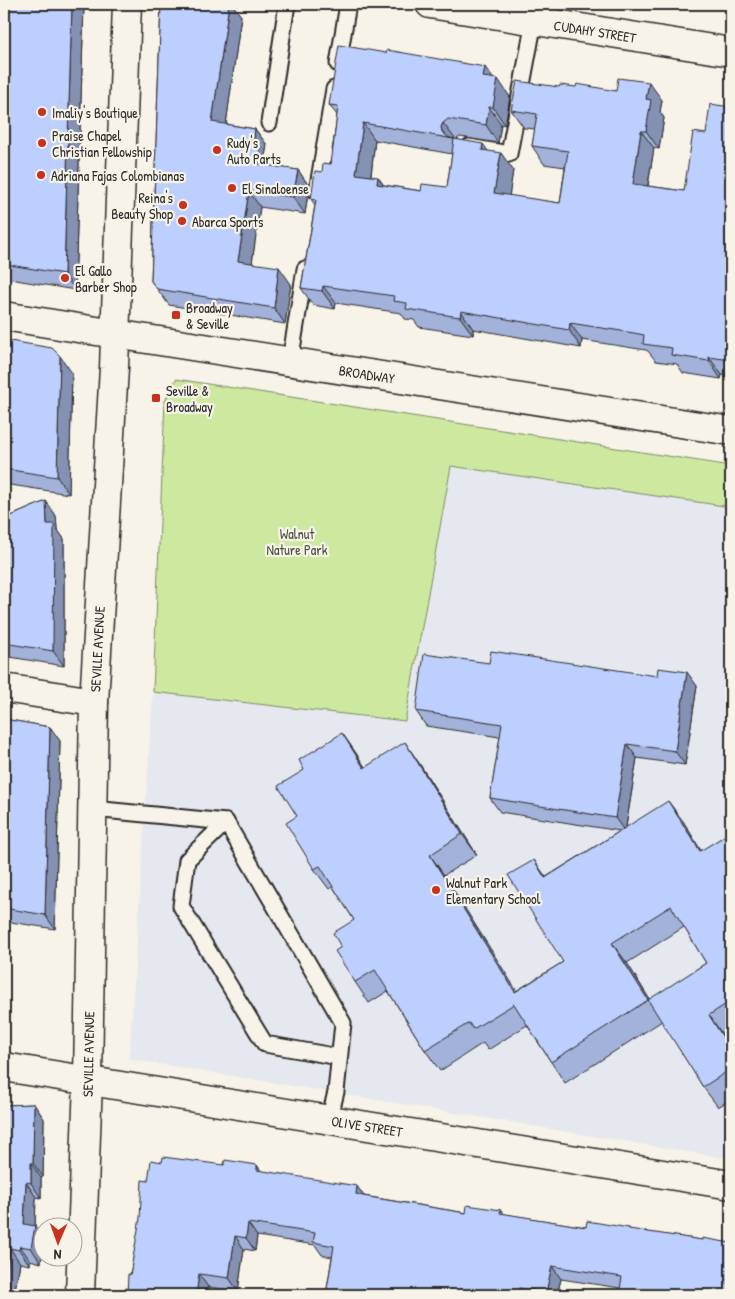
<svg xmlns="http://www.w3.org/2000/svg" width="735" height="1299" viewBox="0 0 735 1299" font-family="'Patrick Hand',sans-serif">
  <rect width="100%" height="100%" fill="#f7f3e8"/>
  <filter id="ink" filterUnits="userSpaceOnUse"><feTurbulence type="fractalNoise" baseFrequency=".02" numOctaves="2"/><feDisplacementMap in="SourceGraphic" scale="10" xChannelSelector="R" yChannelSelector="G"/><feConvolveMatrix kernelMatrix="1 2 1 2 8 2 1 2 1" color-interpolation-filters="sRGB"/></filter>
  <g filter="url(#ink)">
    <polygon fill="#e6e8ef" points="451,466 731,507 731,1159 129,1059 153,692 405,721"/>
    <polygon fill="#cde9a0" stroke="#7c8a66" points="176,379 731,466 731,507 451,466 405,721 153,692 165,401"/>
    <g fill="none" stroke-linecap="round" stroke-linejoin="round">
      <defs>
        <g id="lane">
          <polyline points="338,64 348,4"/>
          <polyline points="269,123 287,4"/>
          <polyline points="469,147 509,154 534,21"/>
          <polyline points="317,192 334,89"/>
          <polyline points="290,362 305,269"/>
          <polyline points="93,809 226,822 343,1023 336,1092 329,1120"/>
          <polyline points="226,822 187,860 181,906 265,1044 339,1057"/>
        </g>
        <g id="street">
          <polyline points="430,4 731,52"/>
          <polyline points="4,316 115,334"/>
          <polyline points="4,688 94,702"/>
          <polyline points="4,1067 731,1185"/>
        </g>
        <g id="secondary">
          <polyline points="115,334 731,431"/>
          <polyline points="80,1295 88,1081 94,702 114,368 127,4"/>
        </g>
      </defs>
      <use href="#lane" stroke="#2b2b2b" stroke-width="19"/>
      <use href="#street" stroke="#2b2b2b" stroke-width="31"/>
      <use href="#secondary" stroke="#2b2b2b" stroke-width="31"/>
      <use href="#lane" stroke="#f7f3e8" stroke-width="15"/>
      <use href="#street" stroke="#f7f3e8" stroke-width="28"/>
      <use href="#secondary" stroke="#f7f3e8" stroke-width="28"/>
    </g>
    <g fill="#a3b2db" stroke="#2b2b2b" fill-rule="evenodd">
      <polygon points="4,4 84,4 75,290 4,278"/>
      <polygon points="161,4 232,4 241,16 226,124 255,129 267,145 265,156 271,164 271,166 298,170 309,186 305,214 260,207 252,263 291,284 285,324 169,305 151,281"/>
      <path d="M493,78L510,97L505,125L501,124L498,143L460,137L457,139L488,151L513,170L509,196L560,203L565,167L544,164L532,146L535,129L524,128L511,110L662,100L660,112L664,118L659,149L654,148L648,186L684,191L706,134L731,107V376L722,375L721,379L683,373L677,364L656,361L648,351L646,350L582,340L581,348L473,329V335L419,327L414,320L405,319L401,313L336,303L335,309L313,305L301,288L315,205L311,199L322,172L331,164L337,115L329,105ZM375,140L452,154L447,187L421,191L384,185L371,176Z"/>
      <polygon points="4,340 72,373 69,494 4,484"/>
      <polygon points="46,501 56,516 57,529 64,539 64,666 4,656 4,519"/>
      <path d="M489,663L697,686L685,765L637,758L626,827L683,821L701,851L731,832V1031L724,1035L731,1047V1099L718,1107L703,1087L662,1021L565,1083L551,1062L527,1025L488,1050L483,1043L440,1071L425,1050L388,991L369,1003L355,982L341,947L354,920L333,887L329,889L314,869L297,816L304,770L342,733L365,767L419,763L477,855L444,875L516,991L563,962L546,877L620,831L500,812L490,798L500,737L426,726L416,711ZM684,927L706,963L650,1000L627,963Z"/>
      <polygon points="4,719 50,727 60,741 55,929 4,921"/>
      <polygon points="34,1104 44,1119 43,1177 41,1178 41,1198 36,1197 35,1226 41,1263 30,1260 30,1265 20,1263 14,1295 4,1295 4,1105"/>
      <polygon points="162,1162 224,1165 262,1171 364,1196 466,1213 501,1210 504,1214 586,1227 629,1228 631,1230 702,1240 731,1243 620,1288 561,1279 557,1295 326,1295 332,1257 322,1255 315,1245 257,1236 255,1251 244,1249 238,1291 208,1287 207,1295 127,1295 130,1275 148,1181"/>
    </g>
    <g fill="#8491b2" stroke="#2b2b2b">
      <polygon points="72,4 84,4 75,290 64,274"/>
      <polygon points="229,4 232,4 241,16 224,139 212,122"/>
      <polygon points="485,67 497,84 498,79 510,97 505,125 493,107 483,77"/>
      <polygon points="649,82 662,100 660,112 664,118 659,149 646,131 646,99"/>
      <polygon points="489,107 501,124 498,143 486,125"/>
      <polygon points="363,123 375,140 369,191 356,174"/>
      <polygon points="443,123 456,140 454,139 446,137 442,132 441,127"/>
      <polygon points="255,129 267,145 265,156 271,164 269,180 258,164 253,147"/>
      <polygon points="641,131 654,148 645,202 633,184"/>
      <polygon points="483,144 495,161 482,150"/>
      <polygon points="501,153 513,170 507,211 494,193"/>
      <polygon points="298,170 309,186 305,214 293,197"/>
      <polygon points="378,177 390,194 377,184"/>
      <polygon points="249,191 260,207 250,277 238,261"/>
      <polygon points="279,267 291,284 285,324 274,308"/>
      <polygon points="323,286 336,303 335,309 322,291"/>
      <polygon points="461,311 473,329 473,335 460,317"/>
      <polygon points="570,323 582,340 581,348 569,330"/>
      <polygon points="60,356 72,373 69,494 57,477"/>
      <polygon points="709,357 722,375 721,379 709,361"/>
      <polygon points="46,501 56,516 57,529 64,539 64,666 53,651"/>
      <polygon points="687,672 697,686 685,765 675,751"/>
      <polygon points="50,727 60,741 55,929 45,915"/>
      <polygon points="342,733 356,753 378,788 364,768"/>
      <polygon points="405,742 419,763 477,855 462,834"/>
      <polygon points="627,744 637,758 625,832 615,818"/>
      <polygon points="668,801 683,821 714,872 700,851"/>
      <polygon points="430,855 444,875 530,1012 515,992"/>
      <polygon points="534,860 548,880 545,878"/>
      <polygon points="612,943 627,963 663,1021 648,1000"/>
      <polygon points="709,1015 731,1047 731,1050"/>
      <polygon points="34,1104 44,1119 43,1177 33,1163"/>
      <polygon points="31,1163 41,1178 41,1198 31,1183"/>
      <polygon points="257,1165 266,1178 257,1170"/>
      <polygon points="26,1182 36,1197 35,1226 42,1236 42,1255 41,1263 31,1248 24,1224"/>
      <polygon points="357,1186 366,1199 356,1194"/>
      <polygon points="248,1223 257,1236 255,1251 246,1238"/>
      <polygon points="235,1236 244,1249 238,1291 229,1278"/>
      <polygon points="20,1246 30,1260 30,1265 19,1250"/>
      <polygon points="10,1248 20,1263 14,1295 4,1295 4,1283"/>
      <polygon points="552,1266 561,1279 557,1295 548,1295 546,1292"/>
      <polygon points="199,1274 208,1287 207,1295 196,1295"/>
      <polygon points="519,1288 524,1295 518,1295"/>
    </g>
    <g fill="#bdcfff" stroke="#2b2b2b" fill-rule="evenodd">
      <polygon points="4,4 72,4 64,274 4,264"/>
      <polygon points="161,4 229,4 212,122 255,129 253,147 260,148 258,164 298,170 293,197 249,191 238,261 279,267 274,308 157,289 151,281"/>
      <path d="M339,45L386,53L387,50L485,67L483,77L498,79L493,107H489L486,125L448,119L443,123L441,127L442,132L449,138L483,144L482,150L501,153L494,193L560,203L568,151L532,146L537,114L511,110L517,81L559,87L560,85L576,87L577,84L616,91L618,78L649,82L646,99L651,100L646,131H641L633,184L684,191L693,132L706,134L710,104L731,107V360L709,357V361L671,355L672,348L643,344L644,335L634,333L570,323L569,330L461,311L460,317L406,309L407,303L393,301L394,296L323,286L322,291L301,288L316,200L311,199L315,171L322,172L323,163L331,164L338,106L329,105ZM363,123L454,139L447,187L422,184L421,191L377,184L378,177L356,174Z"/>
      <polygon points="4,340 52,348 60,356 57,477 4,469"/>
      <polygon points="46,501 47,524 54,524 53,651 4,643 4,519"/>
      <polygon points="491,651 657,676 658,668 687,672 675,751 627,744 615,818 490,798 502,724 416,711 424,654 489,663"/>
      <polygon points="4,719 50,727 45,915 4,908"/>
      <polygon points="342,733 364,768 405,742 462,834 430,855 515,992 563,962 508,875 534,860 545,878 668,801 700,851 731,832 731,1001 709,1015 731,1050 731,1069 703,1087 648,1000 706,963 671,906 612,943 648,1000 551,1062 514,1004 473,1029 469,1023 425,1050 375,970 355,982 335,951 341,947 333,933 354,920 320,866 314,869 286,823 297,816 278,786 304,770 299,760"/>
      <polygon points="34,1104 33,1163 31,1163 31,1183 26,1182 24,1224 35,1226 31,1248 20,1246 19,1250 10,1248 4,1283 4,1105"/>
      <polygon points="163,1157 224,1165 225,1160 257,1165 257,1170 357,1186 356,1194 363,1196 466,1213 467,1205 501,1210 500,1213 586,1227 587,1221 629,1228 629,1229 702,1240 702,1238 731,1243 731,1295 619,1295 622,1277 552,1266 546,1292 519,1288 518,1295 326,1295 334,1246 313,1242 315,1233 248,1223 246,1238 235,1236 229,1278 199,1274 196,1295 127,1295 128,1274 130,1275 140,1218 142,1180 148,1181 151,1160 162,1162"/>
    </g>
  </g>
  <g fill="#c8321e" stroke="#f7f3e8" stroke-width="2">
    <circle cx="42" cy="112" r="5"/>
    <circle cx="42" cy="143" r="5"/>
    <circle cx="217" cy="150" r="5"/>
    <circle cx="41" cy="175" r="5"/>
    <circle cx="232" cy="188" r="5"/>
    <circle cx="183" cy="205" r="5"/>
    <circle cx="182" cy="221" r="5"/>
    <circle cx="65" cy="278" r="5"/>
    <rect x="171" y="310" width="10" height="10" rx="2.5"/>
    <rect x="151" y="393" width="10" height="10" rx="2.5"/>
    <circle cx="436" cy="890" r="5"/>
  </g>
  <g text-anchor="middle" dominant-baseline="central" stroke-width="4.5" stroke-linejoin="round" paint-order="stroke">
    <g font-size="14" fill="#2b2b2b" stroke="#f7f3e8">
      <text transform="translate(595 31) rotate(9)">CUDAHY STREET</text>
      <text transform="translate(367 374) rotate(9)">BROADWAY</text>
      <text transform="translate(97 649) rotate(-87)">SEVILLE AVENUE</text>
      <text transform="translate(88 1054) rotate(-89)">SEVILLE AVENUE</text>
      <text transform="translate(367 1126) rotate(9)">OLIVE STREET</text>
    </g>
    <g font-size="14" fill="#2b2b2b" stroke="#f7f3e8" text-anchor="start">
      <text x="52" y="112">Imaliy's Boutique</text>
      <text x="52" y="135">Praise Chapel<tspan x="52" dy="16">Christian Fellowship</tspan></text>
      <text x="227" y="142">Rudy's<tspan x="227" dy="16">Auto Parts</tspan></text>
      <text x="51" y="175">Adriana Fajas Colombianas</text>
      <text x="242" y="188">El Sinaloense</text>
      <text x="173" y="197" text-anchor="end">Reina's<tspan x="173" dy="16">Beauty Shop</tspan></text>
      <text x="192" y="221">Abarca Sports</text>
      <text x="75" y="270">El Gallo<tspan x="75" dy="16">Barber Shop</tspan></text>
      <text x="186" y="307">Broadway<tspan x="186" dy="16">&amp; Seville</tspan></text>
      <text x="166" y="390">Seville &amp;<tspan x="166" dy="16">Broadway</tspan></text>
      <text x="446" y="882">Walnut Park<tspan x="446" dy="16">Elementary School</tspan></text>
    </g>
    <g font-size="14" fill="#4b5142" stroke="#f7f3e8">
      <text x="297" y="533">Walnut<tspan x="297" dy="16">Nature Park</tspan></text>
    </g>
  </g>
  <rect width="735" height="1299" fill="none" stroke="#f7f3e8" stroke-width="20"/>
  <rect x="10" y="10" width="715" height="1279" fill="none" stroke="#2b2b2b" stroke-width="2" filter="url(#ink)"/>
  <g transform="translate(58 1242) rotate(182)"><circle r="24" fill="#f7f3e8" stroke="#a5a39c"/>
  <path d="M0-4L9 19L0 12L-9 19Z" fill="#c8321e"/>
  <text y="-8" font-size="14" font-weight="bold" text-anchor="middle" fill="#2b2b2b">N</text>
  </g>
</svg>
